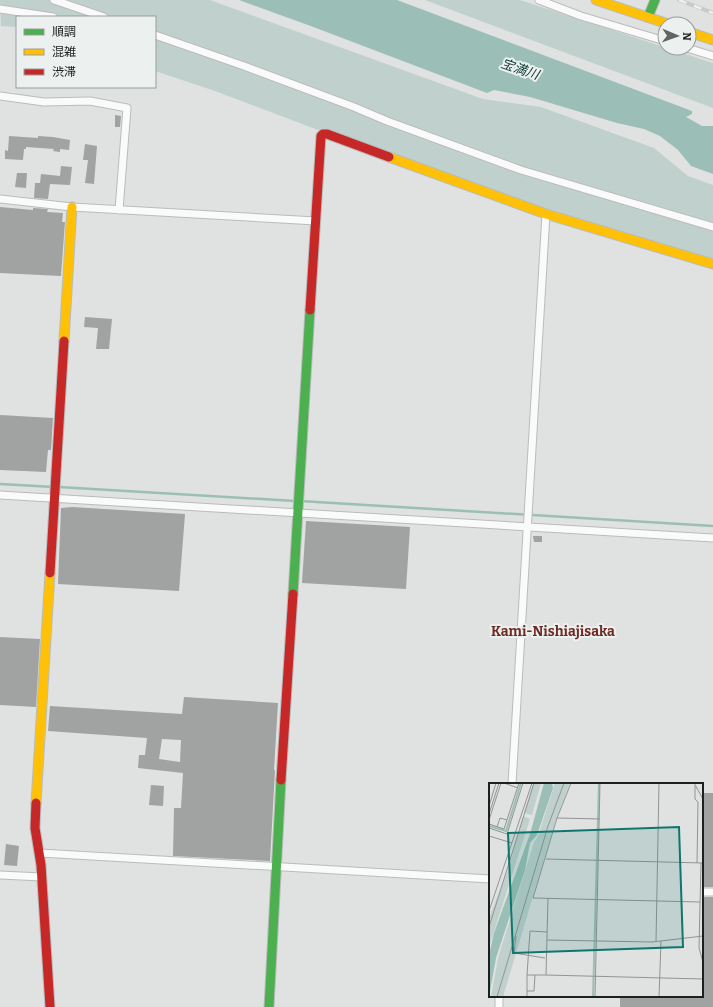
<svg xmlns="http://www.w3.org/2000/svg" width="713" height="1007" viewBox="0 0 713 1007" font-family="Bitter,'Noto Sans JP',serif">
  <rect width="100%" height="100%" fill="#e0e1e1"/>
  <g fill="#c0d1cd">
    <polygon points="0,0 210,0 483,99 541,107 654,148 688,176 713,185 713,260 547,209 431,170 325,128 318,130 215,91 155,71 155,17 17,17 17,27 1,26"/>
    <polygon points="425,0 520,0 713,63 713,108"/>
  </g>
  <polygon fill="#9bbfb6" points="239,0 397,0 692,111 692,114 686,117 702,126 713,126 713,174 691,166 678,150 660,136 644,129 617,123 530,97 494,90 487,93 308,25"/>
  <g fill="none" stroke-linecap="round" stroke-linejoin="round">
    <g stroke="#9bbfb6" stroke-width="2.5">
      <polyline points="0,484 54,487"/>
      <polyline points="59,487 295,501"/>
      <polyline points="300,501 713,526"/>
    </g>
  </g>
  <g fill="#a1a2a2" fill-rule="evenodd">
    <polygon points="115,115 121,116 120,127 115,127"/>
    <polygon points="9,136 38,138 38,136 53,137 70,140 69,150 60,149 60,152 53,151 54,149 26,147 26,149 24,149 23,160 5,159 5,150 8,151"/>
    <polygon points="85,144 97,146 94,184 85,183 88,160 83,160"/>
    <polygon points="61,166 72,167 70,185 50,184 48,199 34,198 35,183 40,183 41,174 60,176"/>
    <polygon points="17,173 27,173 26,188 15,187"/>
    <polygon points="0,207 33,210 33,208 48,209 47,212 63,213 62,222 65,222 61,276 0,273"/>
    <polygon points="85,317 112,319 109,349 96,349 98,328 84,327"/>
    <polygon points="0,415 53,418 51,450 48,450 46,472 0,470"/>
    <polygon points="72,507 185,514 179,591 58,584 61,508"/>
    <polygon points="306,521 410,527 406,589 302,583"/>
    <polygon points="533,536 542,536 542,542 534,542"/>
    <polygon points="0,637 40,639 36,707 0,705"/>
    <path d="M184,697L278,703L274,770H275L270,861L173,856L174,808H181L183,773L138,768L139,755H145L147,738L48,731L50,706L182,714ZM162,739L181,740L180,762L159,759Z"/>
    <polygon points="151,785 164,786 163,806 149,805"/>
    <rect x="702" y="793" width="11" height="94"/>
    <polygon points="6,844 19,846 17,866 4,865"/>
    <polygon points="702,897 713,897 713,1007 620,1007 620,996 702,996"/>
  </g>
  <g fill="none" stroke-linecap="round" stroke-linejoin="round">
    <defs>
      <g id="street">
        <polyline points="54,0 104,17"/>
        <polyline points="539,0 581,16 665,41"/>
        <polyline points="0,9 53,17"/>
        <polyline points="155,35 244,66 354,107 387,121 521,170 713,227"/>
        <polyline points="687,48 713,56"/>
        <polyline points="0,96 44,102 90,101 127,108 119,210"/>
        <polyline points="0,199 72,207 316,221"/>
        <polyline points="0,495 713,538"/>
        <polyline points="512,784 546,214"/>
        <polyline points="40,853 490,879"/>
        <polyline points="0,875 42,877"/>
        <polyline points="702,892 713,892"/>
        <polyline points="499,1007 499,996"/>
      </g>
      <g id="fast">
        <polyline points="648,17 655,0"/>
        <polyline points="293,594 310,310"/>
        <polyline points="269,1007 281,780"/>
      </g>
      <g id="slow">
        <polyline points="596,0 668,24"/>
        <polyline points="689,32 713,40"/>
        <polyline points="389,157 546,214 713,264"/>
        <polyline points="64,341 72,207"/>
        <polyline points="36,803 50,573"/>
      </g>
      <g id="jam">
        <polyline points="310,310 321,136 323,134 327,134 389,157"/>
        <polyline points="50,573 64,341"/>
        <polyline points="281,780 293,594"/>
        <polyline points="36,803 35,828 41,865 50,1007"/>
      </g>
    </defs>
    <use href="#street" stroke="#babcbb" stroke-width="9"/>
    <use href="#fast" stroke="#babcbb" stroke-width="11"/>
    <use href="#slow" stroke="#babcbb" stroke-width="11"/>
    <use href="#jam" stroke="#babcbb" stroke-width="11"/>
    <use href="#street" stroke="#fafafa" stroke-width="7"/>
    <use href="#fast" stroke="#4caf50" stroke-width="9"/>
    <use href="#slow" stroke="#ffc107" stroke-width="9"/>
    <use href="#jam" stroke="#c62828" stroke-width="9"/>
    <defs>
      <polyline id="rail" points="679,0 713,13"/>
    </defs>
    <use href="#rail" stroke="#c8c9c9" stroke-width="4"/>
    <use href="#rail" stroke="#ecf0ef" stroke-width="2.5" stroke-dasharray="8" stroke-linecap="butt"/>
  </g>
  <g text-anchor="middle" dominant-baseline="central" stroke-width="4" stroke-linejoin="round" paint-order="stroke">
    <g font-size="13" font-style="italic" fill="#05372f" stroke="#ecf0ef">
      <text transform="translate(520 69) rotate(19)">宝満川</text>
    </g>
    <g font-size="14" font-weight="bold" fill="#6f2a22" stroke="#ecf0ef">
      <text x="553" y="631">Kami-Nishiajisaka</text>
    </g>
  </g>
  <g transform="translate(489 783)">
    <rect width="214" height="214" fill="#e0e1e1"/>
    <path d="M44,0H52L43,32L35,30ZM66,0H81L67,36L14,214H2L9,175L45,59L49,53ZM34,33L41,36L0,164V135L20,84Z" fill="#c0d1cd"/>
    <path d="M55,0H63L64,5L48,52L41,60L36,87L7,175L0,214V172L5,150L41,51Z" fill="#9bbfb6"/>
    <path fill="none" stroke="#9bbfb6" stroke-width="2" d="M0,43L17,48L32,0M104,214L110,0"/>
    <path fill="none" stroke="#929493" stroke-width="1" d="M15,0L29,5M82,0L68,35L44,115L211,119M205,0L214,16M206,3V16L209,19L208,80M0,23L7,0M0,31L10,0M68,35L111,36M0,37L12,0M0,41L15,46L30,0M8,44L11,35L18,37M0,45L18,51L34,0M0,53L23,60M57,76L214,80M212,80L210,165L214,179M0,128L43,0M0,144L45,0M27,153L25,170L56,175M58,157L163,159L214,153M167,158L170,0M38,192L41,148L58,149M57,192L214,196M38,208H45L46,192M8,214L59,43L75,0M38,214V192H57L59,115M106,214L111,0M170,214L172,158"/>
    <path fill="#0f766e" fill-opacity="0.15" stroke="#0f766e" stroke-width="2" d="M190,44L194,164L24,170L19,50Z"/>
    <rect width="214" height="214" fill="none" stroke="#1e201f" stroke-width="2"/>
  </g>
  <rect x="16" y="16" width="140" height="72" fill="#ecf0ef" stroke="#9a9d9c"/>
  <rect x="24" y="29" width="20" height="6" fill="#4caf50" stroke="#9a9d9c"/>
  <text x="52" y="36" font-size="12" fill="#1e201f">順調</text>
  <rect x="24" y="49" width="20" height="6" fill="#ffc107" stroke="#9a9d9c"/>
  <text x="52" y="56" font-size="12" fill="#1e201f">混雑</text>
  <rect x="24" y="69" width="20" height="6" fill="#c62828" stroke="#9a9d9c"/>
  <text x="52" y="76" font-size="12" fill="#1e201f">渋滞</text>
  <g transform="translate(677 36) rotate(92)"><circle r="19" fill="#ecf0ef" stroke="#9a9d9c"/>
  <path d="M0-3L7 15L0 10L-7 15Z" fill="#626463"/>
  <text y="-6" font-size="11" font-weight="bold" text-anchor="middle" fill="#1e201f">N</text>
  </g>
</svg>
